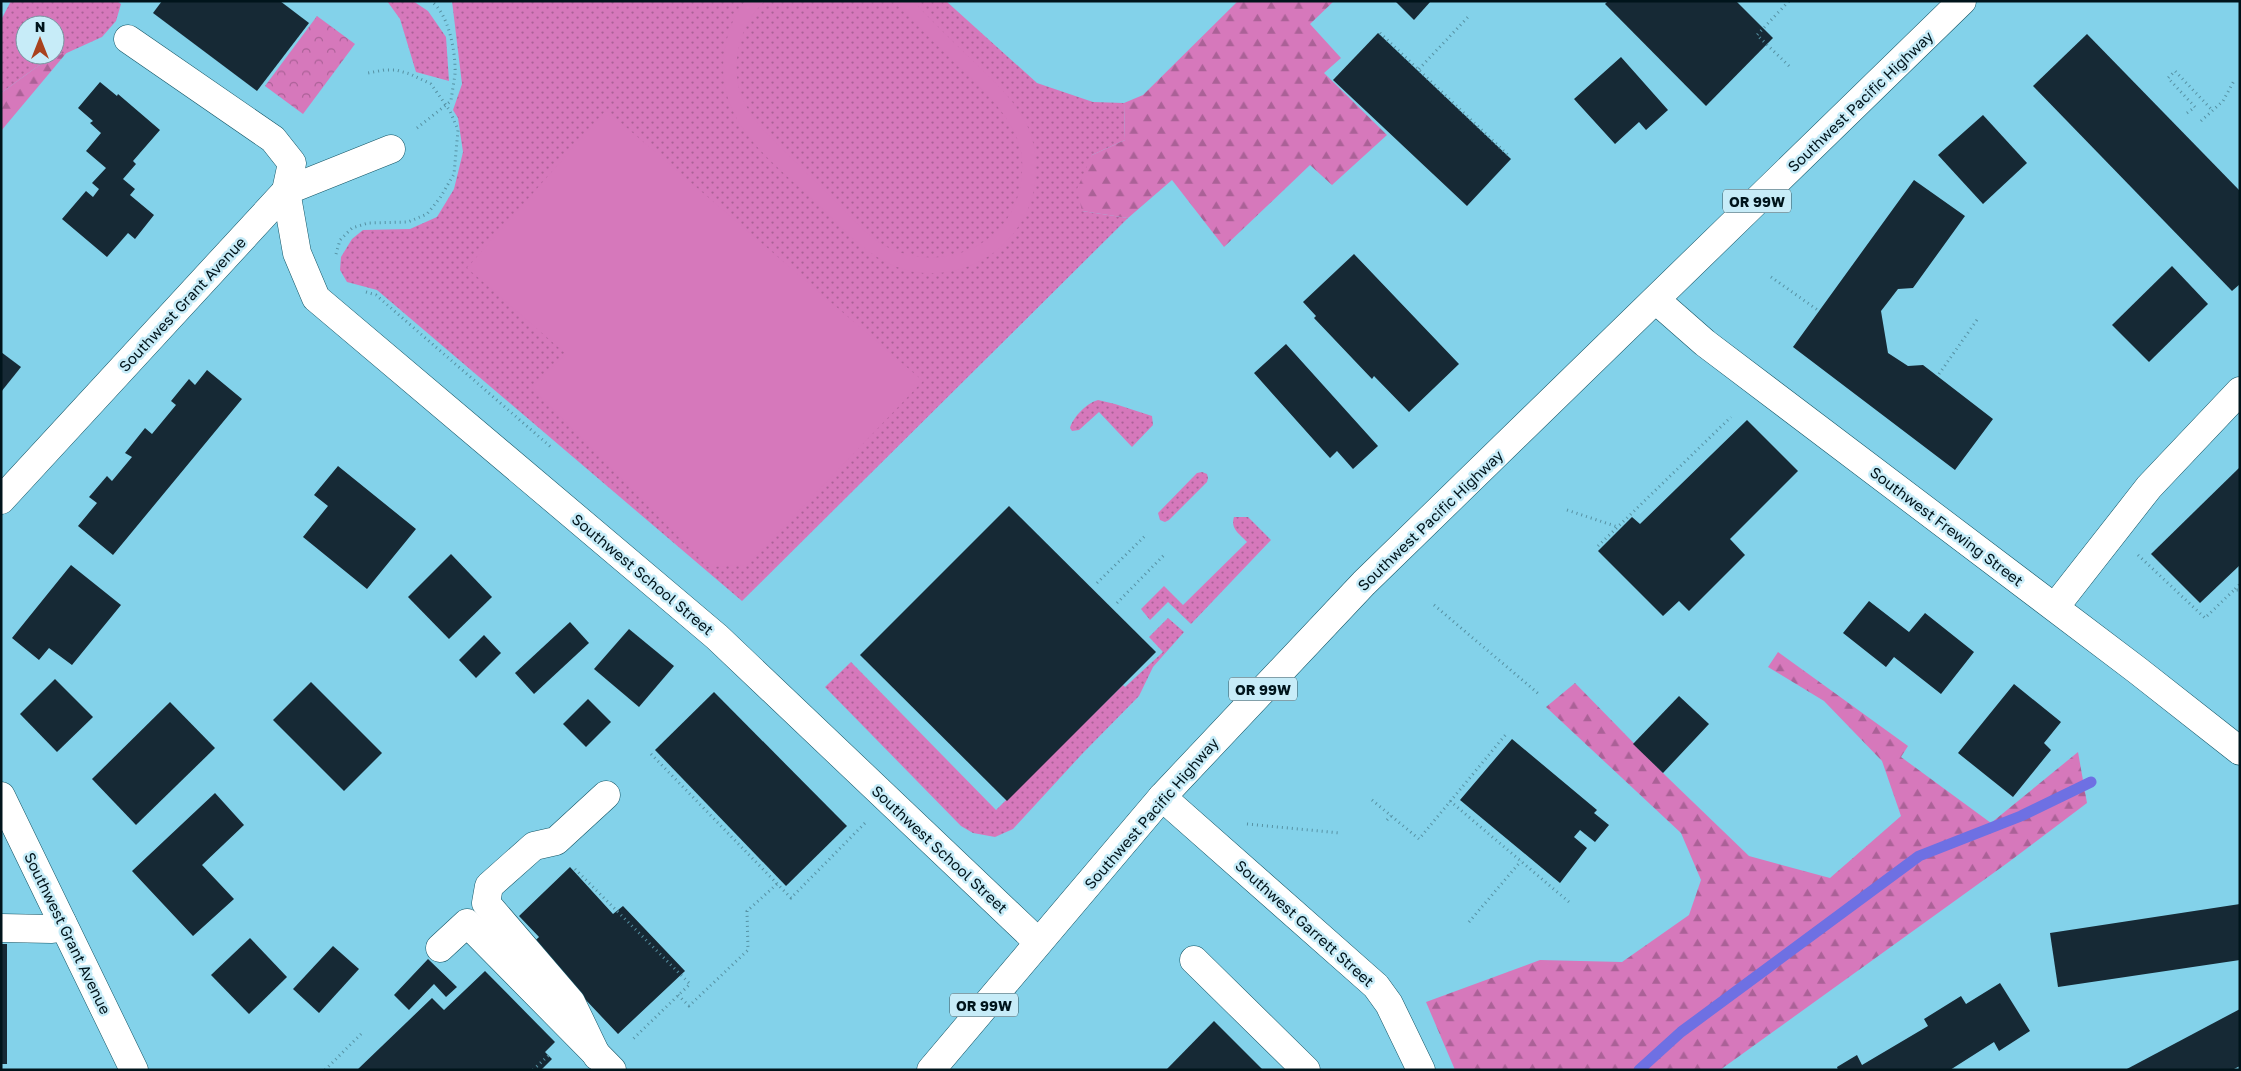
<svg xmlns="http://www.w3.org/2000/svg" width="2241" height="1071" viewBox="0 0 2241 1071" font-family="'Golos Text',sans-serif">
  <defs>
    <pattern id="grass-dots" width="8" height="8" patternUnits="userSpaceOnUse" patternTransform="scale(1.25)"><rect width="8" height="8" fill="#d678bb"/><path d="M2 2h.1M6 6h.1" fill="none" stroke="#ab6197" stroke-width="1.8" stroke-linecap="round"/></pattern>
    <pattern id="forest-firs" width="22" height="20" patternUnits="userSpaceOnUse" patternTransform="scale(1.25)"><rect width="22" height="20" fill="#d678bb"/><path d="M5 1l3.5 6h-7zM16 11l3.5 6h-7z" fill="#ab6197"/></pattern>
    <pattern id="park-crowns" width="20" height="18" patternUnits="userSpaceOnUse" patternTransform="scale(1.25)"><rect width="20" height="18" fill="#d678bb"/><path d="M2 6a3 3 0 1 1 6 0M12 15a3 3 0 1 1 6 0" fill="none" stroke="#ab6197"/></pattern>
  </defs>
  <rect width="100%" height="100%" fill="#83d2ea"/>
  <g fill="url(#grass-dots)" fill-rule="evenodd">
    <path d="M11,1H117L121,4L116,21L102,37L38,66L1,93V20ZM25,25H55V55H25Z"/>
    <polygon points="387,1 413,1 428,11 446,37 449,81 416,72 400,19"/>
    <polygon points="452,1 946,1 1037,83 1093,102 1124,103 1125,140 1092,155 1082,211 1128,218 742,601 377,290 347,282 340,270 341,257 352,239 363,230 410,229 437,217 454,189 463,152 458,118 453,110 462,84"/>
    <path d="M1098,400L1115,404L1152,416L1153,425L1132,447L1099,412L1079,430L1072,431L1070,428C1073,417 1087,403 1098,400Z"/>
    <polygon points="1202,472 1207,474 1208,478 1207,482 1169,520 1165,522 1160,520 1158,513 1197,473"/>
    <path d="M1234,517H1248L1271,540L1191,624L1168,602L1150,620L1141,609L1164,586L1183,605L1247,542C1240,534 1230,529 1234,517Z"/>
    <polygon points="1168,618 1184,632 1153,667 1139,696 1082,754 1013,829 995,837 973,833 961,826 825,687 851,662 996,810 1123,685 1125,687 1163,652 1149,637"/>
  </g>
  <g fill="url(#forest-firs)">
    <polygon points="1238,1 1334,1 1310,24 1341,58 1324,73 1387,135 1332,185 1310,165 1224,247 1172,180 1128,218 1082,211 1077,189 1092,155 1125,140 1124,103 1143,95"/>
    <polygon points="68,51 1,131 1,93 38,66"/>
    <polygon points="1778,652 1908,746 1901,757 1991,823 2078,752 2087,803 2006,864 1720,1070 1455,1070 1426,1002 1540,960 1622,962 1689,915 1701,880 1681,833 1546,707 1575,683 1666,776 1749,856 1830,878 1901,816 1882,761 1824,701 1768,667"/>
  </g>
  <polygon fill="url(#park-crowns)" points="317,16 355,44 303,114 265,86"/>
  <g fill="#d678bb">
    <path d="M745,1H765C740,23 730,64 741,95C746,108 754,118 762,129C788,154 814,180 840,206C853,219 867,236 885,246C940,275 1012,247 1021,182C1023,168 1023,154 1018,141C1006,107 973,82 949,57C930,39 912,19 893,1H913C931,20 950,39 970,58C1009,96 1042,123 1035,183C1032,207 1020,229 1002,246C978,268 942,278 910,271C870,262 844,229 815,202C771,160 716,123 724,54C727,34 733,16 745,1Z"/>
    <polygon points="606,110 923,381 747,565 708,567 531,387 566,354 467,268"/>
  </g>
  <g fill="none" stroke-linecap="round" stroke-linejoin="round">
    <polyline stroke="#6e70e3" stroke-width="11" points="1639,1070 1681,1032 1919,856 2021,816 2091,782"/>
  </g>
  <g fill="#162935">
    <polygon points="162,1 280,1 309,23 257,91 153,13"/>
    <polygon points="1395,1 1431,1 1414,20"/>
    <polygon points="1608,1 1736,1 1773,38 1706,106 1605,4"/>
    <polygon points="1378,33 1511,159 1467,206 1333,80"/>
    <polygon points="2087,34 2240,191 2240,284 2232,291 2033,86"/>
    <polygon points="1621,57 1668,110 1646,130 1639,122 1615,144 1574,99"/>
    <polygon points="100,82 117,96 118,94 160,130 133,161 136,164 123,179 135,189 130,195 154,215 135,239 128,233 107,257 62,219 86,191 93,197 99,189 92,183 106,168 86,151 101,133 90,123 93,121 78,108"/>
    <polygon points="1983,115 2027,163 1983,204 1938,155"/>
    <polygon points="1914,180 1965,216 1913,288 1898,289 1881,311 1888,353 1908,366 1923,365 1993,419 1955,470 1793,347"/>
    <polygon points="1354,254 1459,364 1409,412 1374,376 1372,379 1314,318 1316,316 1303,302"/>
    <polygon points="2172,266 2208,304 2149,362 2112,325"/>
    <polygon points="1286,344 1378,446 1353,469 1337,451 1330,458 1254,373"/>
    <polygon points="1,352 21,367 1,392"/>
    <polygon points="207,370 242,399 113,555 78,526 97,503 89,497 107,476 112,481 132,457 125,453 145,428 152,434 176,405 171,401 189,379 195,385"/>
    <polygon points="1747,420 1798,471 1730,539 1745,555 1689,611 1679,601 1663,616 1598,551 1632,517 1640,524"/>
    <polygon points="338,466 416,529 367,589 303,537 328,506 314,495"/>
    <polygon points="2240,467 2240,565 2200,603 2151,554"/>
    <polygon points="1009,506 1156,652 1007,801 860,655"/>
    <polygon points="451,554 492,597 449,639 408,597"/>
    <polygon points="71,565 121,605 72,665 49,648 39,660 12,638"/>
    <polygon points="1869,601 1909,632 1925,613 1974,652 1941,694 1894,657 1886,667 1843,633"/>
    <polygon points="570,622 589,643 534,694 515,673"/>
    <polygon points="629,629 674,666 639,707 594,669"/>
    <polygon points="484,635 501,653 476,678 459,660"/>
    <polygon points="55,679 93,717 57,752 20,714"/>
    <polygon points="311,682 382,753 344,791 273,720"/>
    <polygon points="2014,684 2061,722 2044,743 2051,750 2013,797 1958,753"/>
    <polygon points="714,692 847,826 786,886 655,750"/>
    <polygon points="1679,696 1709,724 1663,773 1633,744"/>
    <polygon points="588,699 611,722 586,747 563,724"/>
    <polygon points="170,702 215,748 136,825 92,779"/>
    <polygon points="1512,739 1597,810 1594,813 1609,825 1595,842 1580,830 1574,837 1587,848 1560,883 1460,800"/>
    <polygon points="215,793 244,825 202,865 234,899 193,936 132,871"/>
    <polygon points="570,867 613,914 623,906 685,971 618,1034 566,979 518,957 539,937 519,916"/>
    <polygon points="2240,904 2240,960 2058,987 2050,933"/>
    <polygon points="250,938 287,977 249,1014 211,975"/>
    <rect x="1" y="944" width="6" height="120"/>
    <polygon points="333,946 359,969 319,1013 293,989"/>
    <polygon points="428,959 457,987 446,997 434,984 409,1010 394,995"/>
    <polygon points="485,971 555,1042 545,1052 552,1059 541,1070 357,1070 432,998 444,1010"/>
    <polygon points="2000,983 2030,1031 1999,1051 1994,1042 1950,1070 1838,1070 1837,1067 1857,1055 1862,1065 1928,1026 1924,1019 1961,996 1966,1004"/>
    <polygon points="2240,1009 2240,1066 2232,1070 2125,1070"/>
    <polygon points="1214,1021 1263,1070 1166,1070"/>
  </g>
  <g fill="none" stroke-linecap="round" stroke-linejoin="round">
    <defs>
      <g id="minor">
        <polyline points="128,39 273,139 292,163 286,191 297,253 316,298 717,637 1038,942"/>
        <polyline points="1656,300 1705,343 2137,670 2240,751"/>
        <polyline points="1,500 286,191 391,149"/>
        <polyline points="2055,607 2149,487 2240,391"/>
        <polyline points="1,796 134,1070"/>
        <polyline points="1162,797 1376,986 1389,1004 1421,1070"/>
        <polyline points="1,928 52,929 62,922"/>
        <polyline points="440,948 467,923 612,1070"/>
        <polyline points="1194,960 1306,1070"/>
        <polyline points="597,1056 571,1002 486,903 489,886 534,846 556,841 606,795"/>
      </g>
      <polyline id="highway" points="931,1070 1162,797 1364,583 1962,1"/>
    </defs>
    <use href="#minor" stroke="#125364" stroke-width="29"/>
    <use href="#highway" stroke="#125364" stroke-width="29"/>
    <g stroke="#5691a3" stroke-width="3" stroke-dasharray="1 4" stroke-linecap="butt">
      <polyline points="1380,33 1510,157"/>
      <polyline points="1789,66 1757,35 1789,1"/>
      <polyline points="1419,69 1469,16"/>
      <polyline points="2187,113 2195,107 2168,78 2175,71 2212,110"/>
      <polyline points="2201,121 2223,101 2235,79"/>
      <path d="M417,128L451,101C452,92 454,83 455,74C456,53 449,14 431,1"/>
      <polyline points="336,254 340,240 352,228 368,223 408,222 427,214 440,198 454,174 458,130 450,111 431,84 410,74 396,70 384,70 368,73"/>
      <polyline points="1771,277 1819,311"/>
      <polyline points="366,292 376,295 552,448"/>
      <polyline points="1939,374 1979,317"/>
      <polyline points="1567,510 1618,527"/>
      <polyline points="1598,546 1731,417"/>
      <polyline points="2138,555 2205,618 2234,590 2240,590"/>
      <polyline points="1097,583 1147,534"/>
      <polyline points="2235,589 2240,584"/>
      <polyline points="1117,603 1166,553"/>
      <polyline points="1434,605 1540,695"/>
      <polyline points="651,754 791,898 865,823"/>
      <polyline points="1372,800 1419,839 1507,733"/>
      <polyline points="1450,801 1569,902"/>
      <polyline points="1387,820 1391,816"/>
      <polyline points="1247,824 1340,833"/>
      <polyline points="575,869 690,984 633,1039 632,1038"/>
      <polyline points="1469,922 1521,861"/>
      <polyline points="678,995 689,1006 748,950 747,911 777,884"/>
      <polyline points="325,1070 362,1033"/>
      <polyline points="533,1070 550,1054"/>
    </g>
    <use href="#minor" stroke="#fff" stroke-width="28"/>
    <use href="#highway" stroke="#fff" stroke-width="28"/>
  </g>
  <g text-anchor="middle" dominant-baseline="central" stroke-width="5" stroke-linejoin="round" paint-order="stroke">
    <g fill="#c7ecf8" stroke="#3c555d" stroke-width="1">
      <rect x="1723" y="189.5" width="68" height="23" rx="4"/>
      <rect x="1229" y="677.5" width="68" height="23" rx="4"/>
      <rect x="950" y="993.5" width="68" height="23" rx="4"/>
    </g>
    <g font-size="14" font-weight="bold" fill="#00141b">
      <text x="1757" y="201">OR 99W</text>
      <text x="1263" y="689">OR 99W</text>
      <text x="984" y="1005">OR 99W</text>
    </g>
    <g font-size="15" fill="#00141b" stroke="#c7ecf8">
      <text transform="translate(1860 101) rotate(-44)">Southwest Pacific Highway</text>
      <text transform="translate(182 304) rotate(-47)">Southwest Grant Avenue</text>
      <text transform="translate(1430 520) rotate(-44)">Southwest Pacific Highway</text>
      <text transform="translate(1947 526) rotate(37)">Southwest Frewing Street</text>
      <text transform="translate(643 574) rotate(40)">Southwest School Street</text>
      <text transform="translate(1151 813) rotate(-49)">Southwest Pacific Highway</text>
      <text transform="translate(940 849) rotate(43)">Southwest School Street</text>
      <text transform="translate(1305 923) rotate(42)">Southwest Garrett Street</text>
      <text transform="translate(68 933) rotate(64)">Southwest Grant Avenue</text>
    </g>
  </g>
  <rect width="2241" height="1071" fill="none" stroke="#00141b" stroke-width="5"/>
  <g transform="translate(40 40)"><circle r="24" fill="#c7ecf8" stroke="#7796a0"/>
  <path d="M0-4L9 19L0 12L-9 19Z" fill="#a9421d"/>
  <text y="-8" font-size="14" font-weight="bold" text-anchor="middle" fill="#00141b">N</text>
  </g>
</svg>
